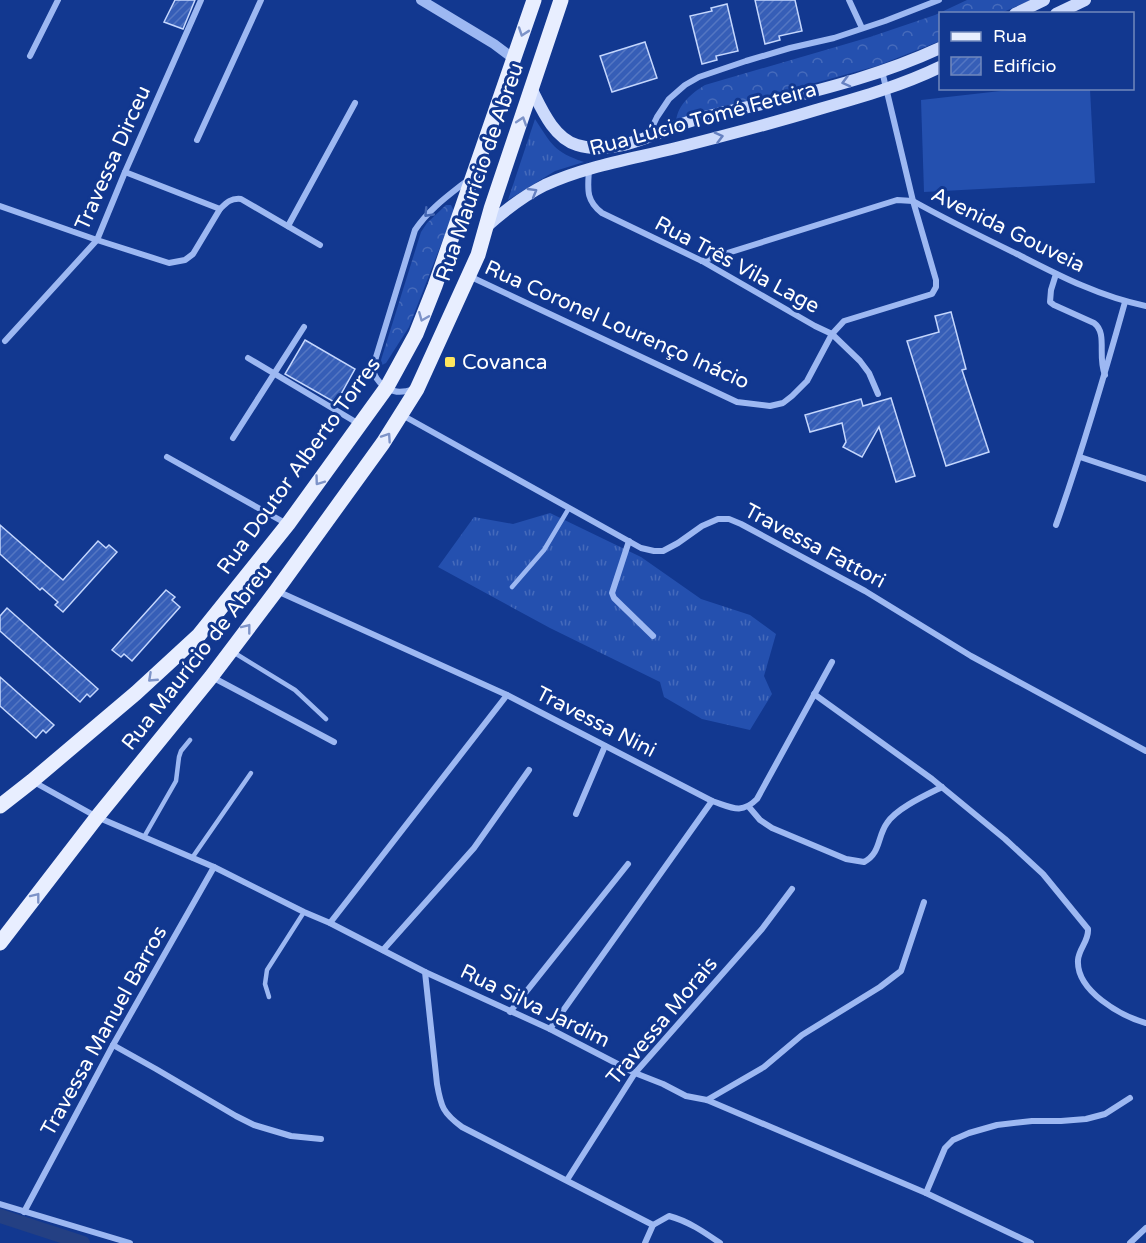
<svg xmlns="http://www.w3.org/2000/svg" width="1146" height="1243" viewBox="0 0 1146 1243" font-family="'Varela Round',sans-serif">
  <defs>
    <pattern id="grass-tufts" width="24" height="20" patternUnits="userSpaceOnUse" patternTransform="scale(1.5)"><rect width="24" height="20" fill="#2450af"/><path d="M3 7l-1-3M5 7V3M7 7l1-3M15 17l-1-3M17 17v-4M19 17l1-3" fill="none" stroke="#456abb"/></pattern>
    <pattern id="forest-crowns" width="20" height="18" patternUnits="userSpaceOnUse" patternTransform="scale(1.5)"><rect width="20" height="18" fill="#2450af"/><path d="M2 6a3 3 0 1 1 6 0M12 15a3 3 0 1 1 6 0" fill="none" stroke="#456abb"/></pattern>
    <pattern id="building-hatch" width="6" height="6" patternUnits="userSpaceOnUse" patternTransform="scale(1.5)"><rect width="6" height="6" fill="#365eb7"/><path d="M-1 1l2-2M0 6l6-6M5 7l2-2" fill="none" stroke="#5476c2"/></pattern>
  </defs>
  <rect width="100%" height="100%" fill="#123890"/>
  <g fill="url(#grass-tufts)">
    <path d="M535,119C552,145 554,152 584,162L555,171L508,200Z"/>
    <polygon points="550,513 641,557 701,599 750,615 776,634 764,676 772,694 750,730 702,719 664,697 660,682 550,628 438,567 474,517 513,524"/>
  </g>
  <g fill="url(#forest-crowns)">
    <path d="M967,0H1031L1001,13L940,14V41L877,66L676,121C678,104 692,93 705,85L870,37L935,15Z"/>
    <polygon points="446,205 451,205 454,211 409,327 386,363 382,365 381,360 421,232 427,223"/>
  </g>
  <polygon fill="#2450af" points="1027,88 1090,89 1095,183 924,192 921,100"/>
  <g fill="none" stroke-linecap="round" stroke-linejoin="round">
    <polyline stroke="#244083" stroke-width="14" points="0,1216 83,1243"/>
  </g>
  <g fill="url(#building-hatch)" stroke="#c4d6fd" stroke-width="1.5">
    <polygon points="175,0 195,0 183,29 164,22"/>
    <polygon points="755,0 795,0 802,31 779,36 780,40 765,44"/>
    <polygon points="727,4 738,51 716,56 717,60 702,64 690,16 712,11 711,8"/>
    <polygon points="645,42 657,78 612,92 600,56"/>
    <polygon points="951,312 966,369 962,370 989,452 946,466 907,341 939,332 935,316"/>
    <polygon points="305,340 355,369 336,403 285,374"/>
    <polygon points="891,398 915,476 896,482 879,427 862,457 843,447 846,442 842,423 810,432 805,415 861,399 863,406"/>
    <polygon points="0,525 63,580 98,541 106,548 109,545 117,552 63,612 55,605 58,602 42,588 40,590 0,554"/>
    <polygon points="166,590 175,597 172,600 180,607 132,661 124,654 121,657 112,650"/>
    <polygon points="7,608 98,689 90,697 87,694 80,702 0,631 0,616"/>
    <polygon points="0,677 54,725 46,733 43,730 36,738 0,706"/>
  </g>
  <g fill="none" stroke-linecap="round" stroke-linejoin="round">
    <g stroke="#9db8f2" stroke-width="4.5">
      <polyline points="512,587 544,550 569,508"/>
      <polyline points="233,652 295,690 326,719"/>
      <polyline points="144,837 176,781 179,757 181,751 190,740"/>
      <polyline points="192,858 251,773"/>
      <polyline points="269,997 265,984 267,970 304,912"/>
    </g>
    <g stroke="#9db8f2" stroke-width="6">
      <polyline points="849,0 862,28"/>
      <polyline points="30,56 58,0"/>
      <polyline points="648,136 657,117 669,99 685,85 699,77 746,61 790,48 834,38 885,21 939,0"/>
      <polyline points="197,140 261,0"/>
      <path d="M589,169C588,188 585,200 602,213L702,261L815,326L832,334L860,361L869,373L878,394"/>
      <polyline points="125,172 220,209"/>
      <path d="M0,206L97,240L169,263L185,260L193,254L220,209C227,202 231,198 241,199L320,245"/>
      <polyline points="288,226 355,103"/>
      <path d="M702,261L897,200L913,201C947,220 982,237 1017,254C1058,275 1100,297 1146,306"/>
      <path d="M1056,274L1051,290L1050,302L1054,305L1094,323C1108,333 1097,357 1105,375"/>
      <polyline points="469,276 737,402 770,406 783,403 792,396 807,381 832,334 844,321 932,294 936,287 936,280 913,201 882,71"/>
      <polyline points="5,341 97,240 125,172 201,0"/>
      <polyline points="248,358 359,424"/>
      <path d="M414,389C408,391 401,393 394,391C384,389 373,378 373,367L415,230C429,209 449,195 468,180"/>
      <polyline points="402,415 641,548 654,551 663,551 678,543 702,526 718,519 729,519 741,524 865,591 971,656 1146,751"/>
      <polyline points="233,438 304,327"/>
      <polyline points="167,457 287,524"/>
      <polyline points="1080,457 1146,479"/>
      <path d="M1056,525C1082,452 1104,377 1125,302"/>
      <polyline points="629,541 612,593 614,598 653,636"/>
      <path d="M277,591L507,695L712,801C731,807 741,815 757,799L832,662"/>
      <polyline points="212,677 334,742"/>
      <path d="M814,694L932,779L1005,839L1043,874L1088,929C1089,941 1079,948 1078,960C1076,991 1121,1016 1146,1023"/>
      <polyline points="34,782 97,817 214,867 304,912 330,923 425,972 550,1029 635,1073 663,1084 686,1096 707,1100 926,1193 1031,1243"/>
      <path d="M749,807L760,820L772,828L846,859L864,862C881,853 877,837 887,823C897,808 926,795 942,787"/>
      <polyline points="576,814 605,746"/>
      <polyline points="330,923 507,695"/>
      <polyline points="383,950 474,848 529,770"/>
      <path d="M425,972L437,1084C441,1107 443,1113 462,1127L653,1225"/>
      <polyline points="510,1012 628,864"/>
      <polyline points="550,1029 712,801"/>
      <polyline points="113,1045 156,1069 236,1116 254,1125 291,1136 321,1139"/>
      <polyline points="707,1100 764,1067 802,1035 880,987 901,971 924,902"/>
      <polyline points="567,1180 635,1073 762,929 792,889"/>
      <polyline points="926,1193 945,1148 953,1140 969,1133 997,1125 1032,1121 1061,1121 1086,1119 1105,1114 1130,1098"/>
      <polyline points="0,1204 130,1243"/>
      <polyline points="24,1212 113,1045 214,867"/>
      <path d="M653,1225L669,1216C688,1221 704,1232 720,1243"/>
      <polyline points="645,1243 653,1225"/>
      <polyline points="1130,1243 1146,1228"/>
    </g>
    <polyline stroke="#9db8f2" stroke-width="10" points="421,0 494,44 514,59"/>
    <g stroke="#ccdafc" stroke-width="12">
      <polyline points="1015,14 1044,0"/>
      <polyline points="1056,14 1085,0"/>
      <path d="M532,90C542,110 554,138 577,145C615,157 656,132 691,121C717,113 745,108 771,102C829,88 886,73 940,48"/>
      <path d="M486,227C504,211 523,196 545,185C586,166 632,159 676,148C723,136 770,124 816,110C858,98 901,86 940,67"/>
    </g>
    <g stroke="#e8eeff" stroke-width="15">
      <polyline points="0,806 32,781 136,693 199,635 288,524 387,387 416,334 435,286 534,0"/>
      <polyline points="0,943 97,817 211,677 276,591 383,443 417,389 478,255 491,209 561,0"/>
    </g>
  </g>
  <defs><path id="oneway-chevron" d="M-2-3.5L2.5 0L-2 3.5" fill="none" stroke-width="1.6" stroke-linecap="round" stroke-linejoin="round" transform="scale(1.5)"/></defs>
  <g stroke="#7d93c8">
    <use href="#oneway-chevron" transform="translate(523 32) rotate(109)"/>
    <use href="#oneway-chevron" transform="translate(522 121) rotate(-72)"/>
    <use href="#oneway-chevron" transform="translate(423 317) rotate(112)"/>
    <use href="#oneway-chevron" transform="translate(387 437) rotate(-56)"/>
    <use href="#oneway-chevron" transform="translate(319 481) rotate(126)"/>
    <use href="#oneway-chevron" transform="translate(247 628) rotate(-52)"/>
    <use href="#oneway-chevron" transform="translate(152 678) rotate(137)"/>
    <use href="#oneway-chevron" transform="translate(36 897) rotate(-52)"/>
  </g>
  <g stroke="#6681c1">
    <use href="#oneway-chevron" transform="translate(846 82) rotate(165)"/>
    <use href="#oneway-chevron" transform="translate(719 137) rotate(-15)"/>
    <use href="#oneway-chevron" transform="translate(533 192) rotate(-30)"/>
  </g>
  <use stroke="#4365b2" href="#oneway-chevron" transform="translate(428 213) rotate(134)"/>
  <rect fill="#ffe65e" stroke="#123890" stroke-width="2" x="444" y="356" width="12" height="12" rx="3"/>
  <g text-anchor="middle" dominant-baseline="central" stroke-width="6" stroke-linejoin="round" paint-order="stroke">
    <g font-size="21" fill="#fff" stroke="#123890">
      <text transform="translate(703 119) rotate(-15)">Rua Lúcio Tomé Feteira</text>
      <text transform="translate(113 158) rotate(-66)">Travessa Dirceu</text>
      <text transform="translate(480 172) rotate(-71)">Rua Maurício de Abreu</text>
      <text transform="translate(1008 230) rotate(26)">Avenida Gouveia</text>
      <text transform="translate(737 265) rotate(28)">Rua Três Vila Lage</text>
      <text transform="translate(617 325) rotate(24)">Rua Coronel Lourenço Inácio</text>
      <text transform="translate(299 466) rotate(-54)">Rua Doutor Alberto Torres</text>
      <text transform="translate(815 546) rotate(28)">Travessa Fattori</text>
      <text transform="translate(197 657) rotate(-52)">Rua Maurício de Abreu</text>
      <text transform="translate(596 722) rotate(27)">Travessa Nini</text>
      <text transform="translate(535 1006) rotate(26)">Rua Silva Jardim</text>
      <text transform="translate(662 1021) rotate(-50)">Travessa Morais</text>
      <text transform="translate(104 1031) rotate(-61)">Travessa Manuel Barros</text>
    </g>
    <g font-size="21" fill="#fff" stroke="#123890" text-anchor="start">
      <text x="462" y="362">Covanca</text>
    </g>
  </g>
  <rect x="939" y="12" width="195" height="78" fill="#123890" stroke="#7188bc" stroke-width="1.5"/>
  <rect x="951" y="32" width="30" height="9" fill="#e8eeff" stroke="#7188bc" stroke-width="1.5"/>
  <text x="993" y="42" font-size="18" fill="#ffffff">Rua</text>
  <rect x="951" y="57" width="30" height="18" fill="url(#building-hatch)" stroke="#7188bc" stroke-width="1.5"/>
  <text x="993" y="72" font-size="18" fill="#ffffff">Edifício</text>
</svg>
